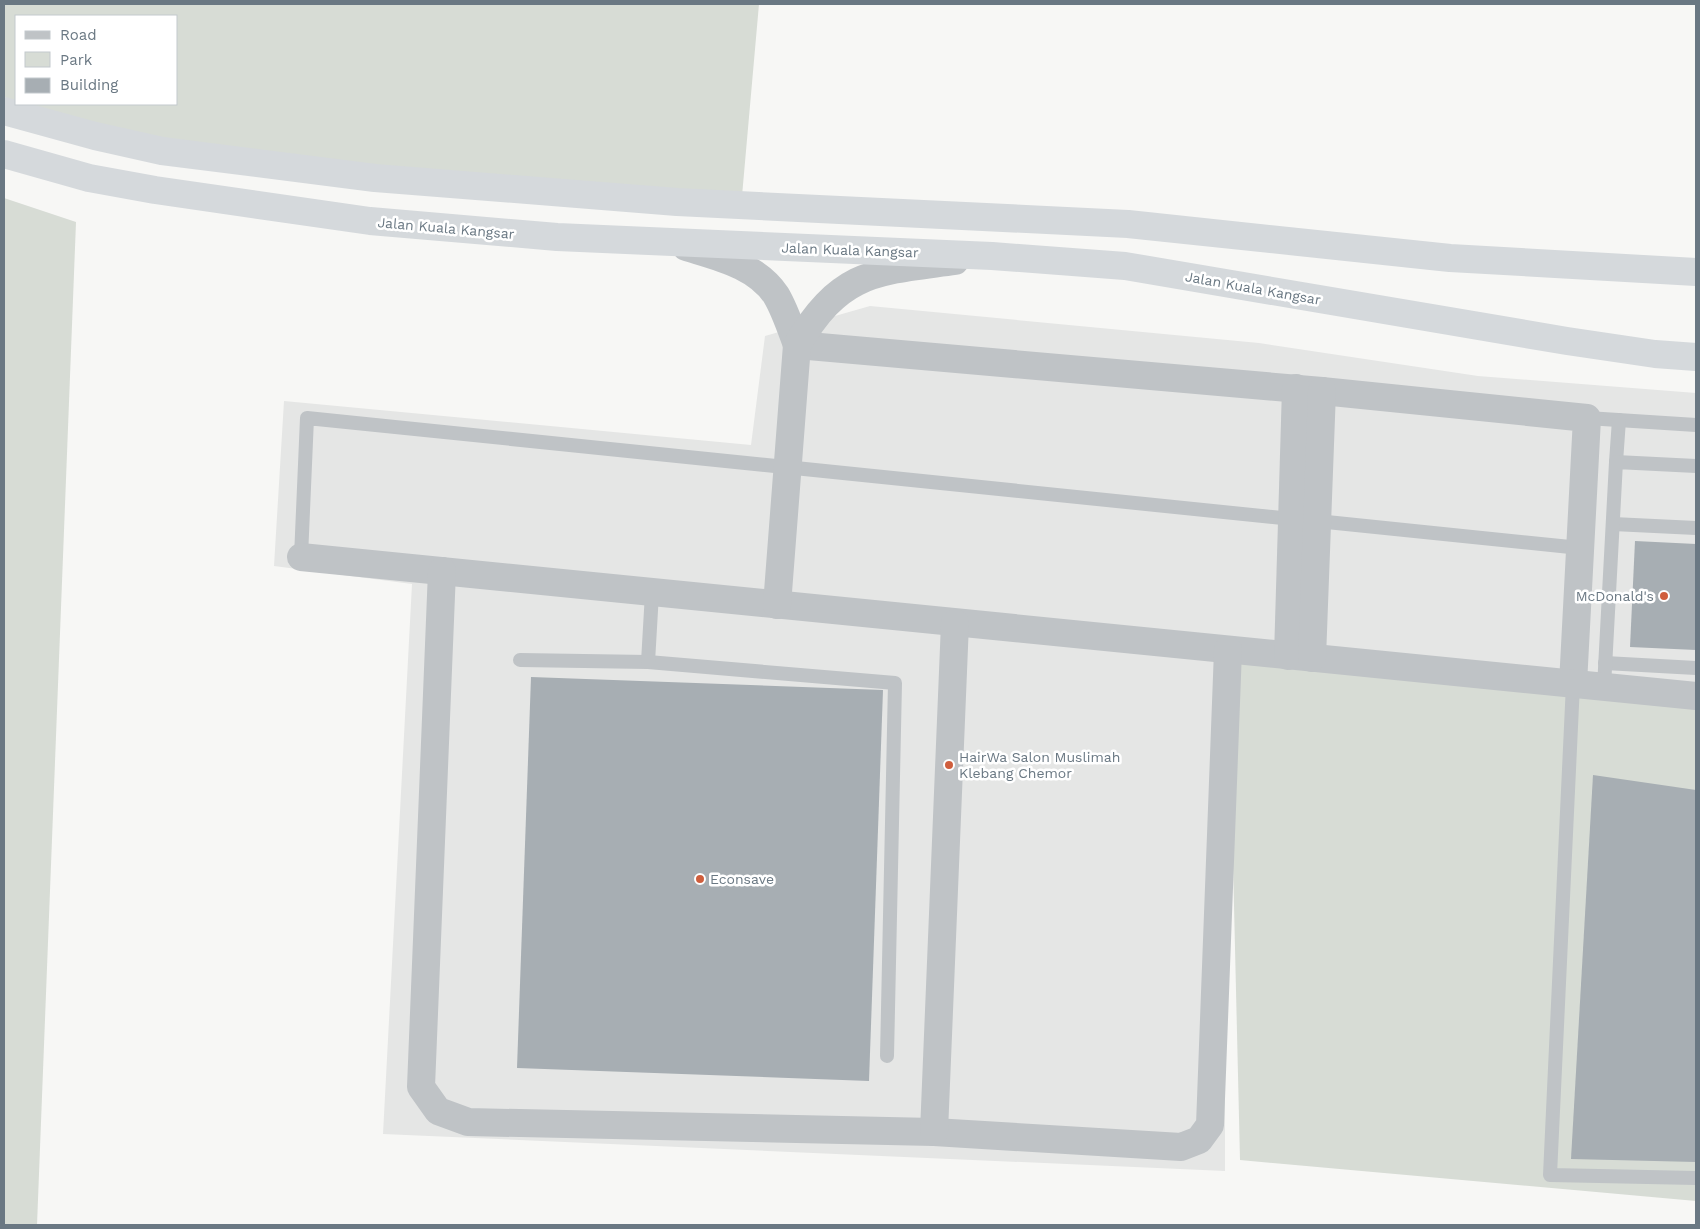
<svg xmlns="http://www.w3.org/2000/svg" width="1700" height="1229" viewBox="0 0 1700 1229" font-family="'Work Sans',sans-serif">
  <rect width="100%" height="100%" fill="#f7f7f5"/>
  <polygon fill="#e5e6e5" points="870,306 1259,343 1478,376 1696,393 1696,701 1225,650 1225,1171 383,1134 412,584 274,566 284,401 751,445 765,336"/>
  <g fill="#d7dcd5">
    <polygon points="4,4 759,4 742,196 380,168 164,138 95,125 21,104 176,104 176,16 16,16 16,102 4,97"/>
    <polygon points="4,198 76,222 37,1225 4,1225"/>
    <polygon points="1228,650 1696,696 1696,1201 1240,1160"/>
  </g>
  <g fill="#a7aeb3">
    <polygon points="1635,541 1696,544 1696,650 1630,647"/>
    <polygon points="531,677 883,690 869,1081 517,1068"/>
    <polygon points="1593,775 1696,790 1696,1162 1571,1159"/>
  </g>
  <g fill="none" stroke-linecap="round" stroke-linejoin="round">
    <g stroke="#bfc3c6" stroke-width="14">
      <polyline points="1587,418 1696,425"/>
      <polyline points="1616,462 1619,420"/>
      <polyline points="1317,521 1580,548"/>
      <polyline points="1613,524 1696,528"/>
      <polyline points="301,557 307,418 1292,519"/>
      <polyline points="520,660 648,662 895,683 887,1056"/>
      <polyline points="648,662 652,593"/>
      <polyline points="1605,663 1696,668"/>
      <polyline points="1573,684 1550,1175 1696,1178"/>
      <polyline points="1604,687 1616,462 1696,466"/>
    </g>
    <g stroke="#bfc3c6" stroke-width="28">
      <path d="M686,247C718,257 756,265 776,295C785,310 791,329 797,345"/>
      <polyline points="797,345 1322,391 1587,418 1573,684"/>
      <polyline points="301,557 1696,696"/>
      <polyline points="442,571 421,1087 438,1111 468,1122 934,1132 1181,1147 1199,1140 1210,1125 1228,650"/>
      <path d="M777,605L797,345C841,270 876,272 955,261"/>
      <polyline points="1288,656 1296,388"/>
      <polyline points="1312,658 1322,391"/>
      <polyline points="934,1132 955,623"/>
    </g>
    <g stroke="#d5d9dc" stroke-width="28">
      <polyline points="4,111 95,136 162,151 375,178 677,202 1128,224 1450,258 1696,272"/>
      <polyline points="4,154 89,178 155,190 370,221 557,237 992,256 1125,266 1567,341 1655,354 1696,357"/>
    </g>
  </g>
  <g fill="#cf5e3d" stroke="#fff" stroke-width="2">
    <circle cx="1664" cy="596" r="5"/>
    <circle cx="949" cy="765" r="5"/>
    <circle cx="700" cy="879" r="5"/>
  </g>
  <g text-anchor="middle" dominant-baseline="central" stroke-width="5" stroke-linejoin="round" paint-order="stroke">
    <g font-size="14" fill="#6a7883" stroke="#fff">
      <text transform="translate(446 228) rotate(5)">Jalan Kuala Kangsar</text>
      <text transform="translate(850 250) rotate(2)">Jalan Kuala Kangsar</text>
      <text transform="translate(1253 288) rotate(10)">Jalan Kuala Kangsar</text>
    </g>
    <g font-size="14" fill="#6a7883" stroke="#fff" text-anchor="start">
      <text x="1654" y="596" text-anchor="end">McDonald's</text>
      <text x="959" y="757">HairWa Salon Muslimah<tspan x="959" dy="16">Klebang Chemor</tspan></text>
      <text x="710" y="879">Econsave</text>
    </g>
  </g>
  <rect width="1700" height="1229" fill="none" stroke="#6a7883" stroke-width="10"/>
  <rect x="15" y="15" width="162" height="90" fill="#ffffff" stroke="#c3c9cd"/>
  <rect x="25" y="31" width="25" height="8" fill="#bfc3c6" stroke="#c3c9cd"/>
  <text x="60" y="40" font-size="15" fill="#6a7883">Road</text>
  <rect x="25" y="52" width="25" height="15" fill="#d7dcd5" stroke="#c3c9cd"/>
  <text x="60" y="65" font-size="15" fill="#6a7883">Park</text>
  <rect x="25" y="78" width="25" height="15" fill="#a7aeb3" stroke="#c3c9cd"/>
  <text x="60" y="90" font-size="15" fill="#6a7883">Building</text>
</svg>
